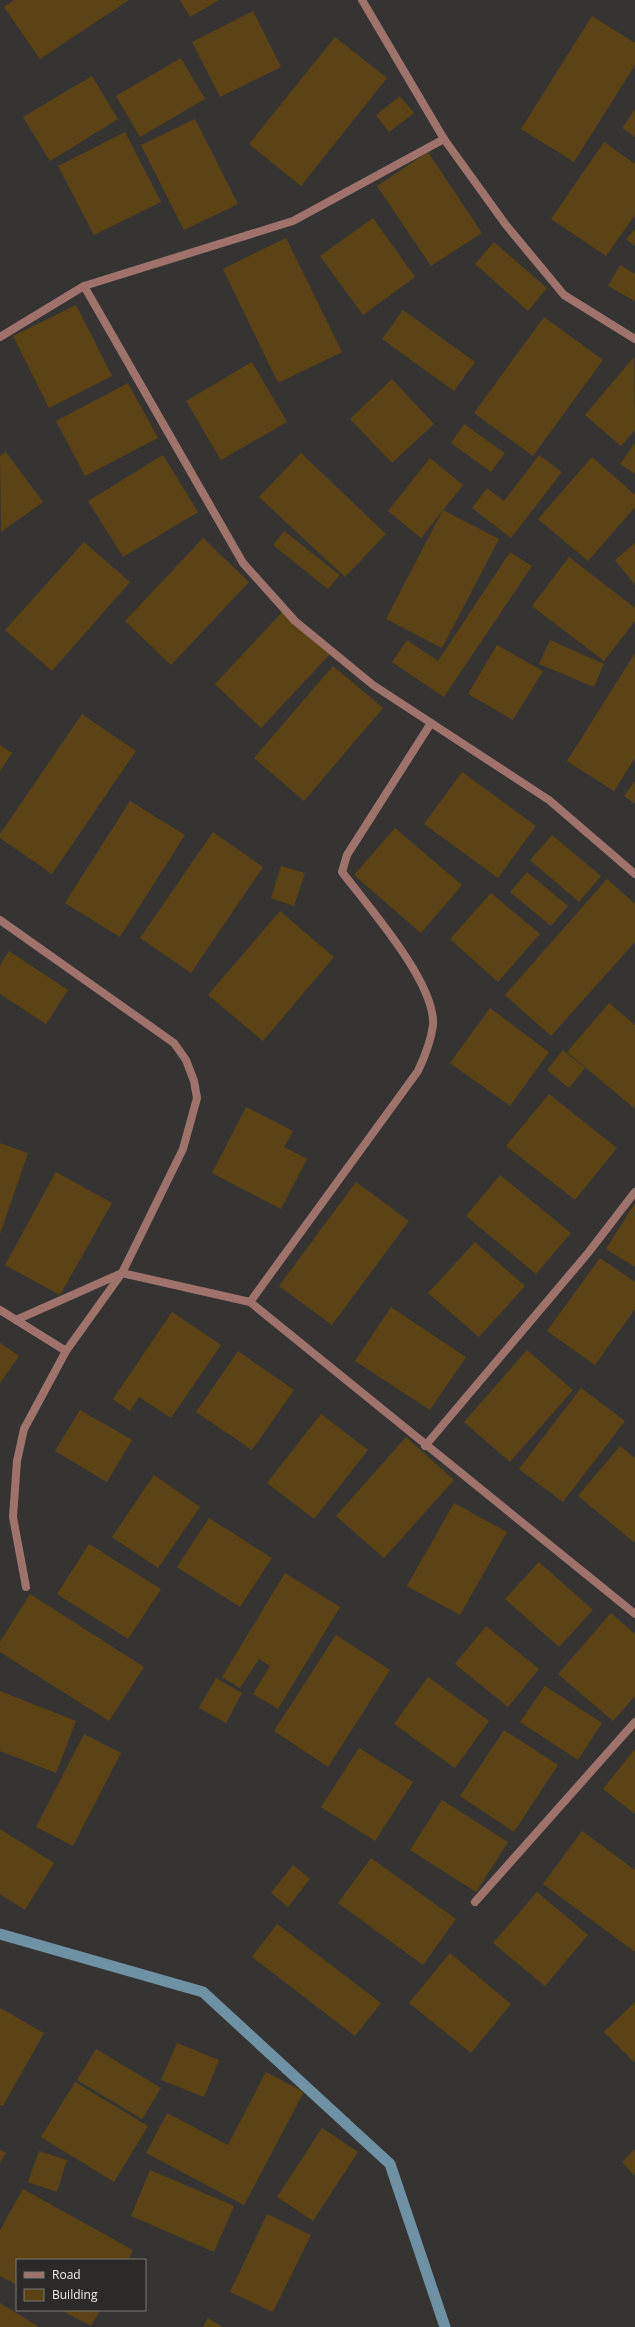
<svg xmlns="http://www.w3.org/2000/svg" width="635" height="2327" viewBox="0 0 635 2327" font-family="'Open Sans',sans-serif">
  <rect width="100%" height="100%" fill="#363432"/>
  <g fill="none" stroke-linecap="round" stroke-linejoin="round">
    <polyline stroke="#6e91a4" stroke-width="11" points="0,1934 203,1992 390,2164 445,2327"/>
  </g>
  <g fill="#5b4315">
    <polygon points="14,0 129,0 40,59 4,7"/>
    <polygon points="180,0 219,0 190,17"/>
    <polygon points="253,11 281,67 220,97 192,42"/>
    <polygon points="592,16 635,43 635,65 574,162 521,129"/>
    <polygon points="335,37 387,78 301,186 249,144"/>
    <polygon points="181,58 205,99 140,137 116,96"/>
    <polygon points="92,76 118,119 50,161 23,117"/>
    <polygon points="400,96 414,113 389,132 376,115"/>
    <polygon points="635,109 635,137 622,128"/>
    <polygon points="195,119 238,204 184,230 141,145"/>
    <polygon points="125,132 161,202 94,235 58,166"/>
    <polygon points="604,142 635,164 635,215 606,256 551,219"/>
    <polygon points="428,152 482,233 431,266 377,186"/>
    <polygon points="373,218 415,277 363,315 320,256"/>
    <polygon points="635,229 635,246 626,239"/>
    <polygon points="286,238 342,352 278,383 223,269"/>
    <polygon points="494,242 547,288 528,311 475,264"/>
    <polygon points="620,265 635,274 635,301 608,286"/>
    <polygon points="76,305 112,376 49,408 13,336"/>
    <polygon points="403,310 475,362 454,391 382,339"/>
    <polygon points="544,317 603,360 533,456 474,413"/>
    <polygon points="634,357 635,430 621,446 585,415"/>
    <polygon points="252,362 287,422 221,460 186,401"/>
    <polygon points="392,379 434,424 392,463 350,419"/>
    <polygon points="128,383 158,438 85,476 56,421"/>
    <polygon points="464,424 505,453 491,472 451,443"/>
    <polygon points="635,443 635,474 620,464"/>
    <polygon points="6,452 43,502 1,532 0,456"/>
    <polygon points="301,453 386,534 345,577 259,497"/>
    <polygon points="163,455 198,512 123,557 88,501"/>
    <polygon points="539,455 562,472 511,538 472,508 487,488 504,501"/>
    <polygon points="592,457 635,495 635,507 588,561 538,519"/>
    <polygon points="430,458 463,485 421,538 388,511"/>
    <polygon points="443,510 499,539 442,648 386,619"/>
    <polygon points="284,531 340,575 328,589 273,545"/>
    <polygon points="203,538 249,582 171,665 125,621"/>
    <polygon points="84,542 130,582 52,671 5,630"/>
    <polygon points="635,543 635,585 615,560"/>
    <polygon points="510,552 532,566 444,697 392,662 407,640 438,661"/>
    <polygon points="569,557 635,608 635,621 604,661 532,606"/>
    <polygon points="283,611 330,654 261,728 215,684"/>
    <polygon points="550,640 604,664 594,687 539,664"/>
    <polygon points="497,645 543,671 513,720 468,694"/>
    <polygon points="635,653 635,758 614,791 567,761"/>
    <polygon points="333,666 383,708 304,801 254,758"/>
    <polygon points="82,714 136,751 52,874 0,838 0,834"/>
    <polygon points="0,745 12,753 0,771"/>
    <polygon points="462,772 536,826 498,878 424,824"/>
    <polygon points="635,781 635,804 624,796"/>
    <polygon points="130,801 185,835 120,937 65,903"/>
    <polygon points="395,828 462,885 421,933 354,875"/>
    <polygon points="213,832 263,867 191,973 140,938"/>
    <polygon points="552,835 601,876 579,902 530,860"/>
    <polygon points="281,866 305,873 294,906 271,898"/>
    <polygon points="527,872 568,906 551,926 510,892"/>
    <polygon points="607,879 635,904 635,942 551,1036 505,995"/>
    <polygon points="491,893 540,934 498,982 450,939"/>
    <polygon points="280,911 334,957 263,1041 208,995"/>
    <polygon points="9,951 68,990 46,1024 0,994 0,965"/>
    <polygon points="609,1003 635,1025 635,1109 567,1052"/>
    <polygon points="490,1008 549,1052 510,1106 450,1063"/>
    <polygon points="563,1050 585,1068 569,1088 547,1070"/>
    <polygon points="549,1094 617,1148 575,1200 506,1146"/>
    <polygon points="246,1107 293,1131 284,1147 307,1159 281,1209 212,1173"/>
    <polygon points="0,1143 28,1153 0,1234"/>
    <polygon points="56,1172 112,1203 60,1295 5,1265"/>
    <polygon points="500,1175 571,1233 536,1274 466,1216"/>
    <polygon points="356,1182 409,1221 332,1325 279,1286"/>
    <polygon points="635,1203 635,1267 606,1249"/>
    <polygon points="475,1242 525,1286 479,1337 428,1293"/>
    <polygon points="600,1258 635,1282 635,1309 595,1365 547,1331"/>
    <polygon points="391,1307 466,1357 430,1410 355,1361"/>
    <polygon points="172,1312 221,1345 171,1418 139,1397 130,1411 113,1399"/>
    <polygon points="0,1343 19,1356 0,1383"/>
    <polygon points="527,1350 573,1390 510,1462 464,1422"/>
    <polygon points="238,1351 294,1390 252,1450 196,1412"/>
    <polygon points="581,1388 625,1421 563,1502 519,1469"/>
    <polygon points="80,1410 132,1440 107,1482 55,1451"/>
    <polygon points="321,1414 368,1450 314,1519 267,1483"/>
    <polygon points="406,1437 454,1480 384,1558 336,1516"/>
    <polygon points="620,1446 635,1458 635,1543 578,1496"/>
    <polygon points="154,1475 200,1507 158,1568 112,1537"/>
    <polygon points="454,1503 507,1532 460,1615 407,1586"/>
    <polygon points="209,1518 272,1558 240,1607 177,1567"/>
    <polygon points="89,1544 161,1589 128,1639 57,1594"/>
    <polygon points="539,1562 593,1610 559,1647 505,1599"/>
    <polygon points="285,1573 340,1607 278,1709 253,1694 270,1666 259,1659 240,1688 222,1677"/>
    <polygon points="30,1594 144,1667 109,1721 0,1652 0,1642"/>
    <polygon points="611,1613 635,1634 635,1696 613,1721 558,1674"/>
    <polygon points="486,1626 539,1669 508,1707 455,1664"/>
    <polygon points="336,1635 390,1670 328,1767 274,1731"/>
    <polygon points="428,1677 489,1721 455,1768 394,1724"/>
    <polygon points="216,1678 242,1693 226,1723 199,1708"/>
    <polygon points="545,1686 602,1723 578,1760 520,1722"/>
    <polygon points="0,1691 76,1721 56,1773 0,1751"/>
    <polygon points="504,1730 558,1765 514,1832 460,1796"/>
    <polygon points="84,1734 121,1753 73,1846 36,1827"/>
    <polygon points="359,1748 413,1782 375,1841 321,1807"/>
    <polygon points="635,1749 635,1814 603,1789"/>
    <polygon points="442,1800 508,1842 476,1892 410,1850"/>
    <polygon points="0,1829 54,1863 25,1910 0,1894"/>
    <polygon points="582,1831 635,1870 635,1952 543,1884"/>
    <polygon points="371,1858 456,1919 423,1965 338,1903"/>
    <polygon points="293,1865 310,1879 288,1907 271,1893"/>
    <polygon points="537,1892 588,1935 545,1986 493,1943"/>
    <polygon points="277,1924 381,2003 355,2036 252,1957"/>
    <polygon points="450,1953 511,2004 471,2053 409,2003"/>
    <polygon points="635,2002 635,2063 604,2032"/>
    <polygon points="0,2008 44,2033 3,2106 0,2105"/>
    <polygon points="177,2043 219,2060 204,2097 161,2080"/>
    <polygon points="96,2049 161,2088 142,2119 77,2080"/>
    <polygon points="266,2072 304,2092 244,2205 146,2153 167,2113 228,2145"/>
    <polygon points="75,2082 148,2126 114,2182 41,2137"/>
    <polygon points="322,2128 358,2152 313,2221 277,2197"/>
    <polygon points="635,2149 635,2176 622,2162"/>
    <polygon points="0,2150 6,2153 0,2163"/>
    <polygon points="39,2151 67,2160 57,2192 28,2182"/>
    <polygon points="150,2170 234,2206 214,2252 131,2216"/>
    <polygon points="23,2189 133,2250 128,2260 17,2260 17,2285 0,2276 0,2230"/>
    <polygon points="267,2214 311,2235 273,2312 230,2292"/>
    <polygon points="0,2303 39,2327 0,2327"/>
    <polygon points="61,2310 100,2310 91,2326"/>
    <polygon points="208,2318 223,2327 203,2327"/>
  </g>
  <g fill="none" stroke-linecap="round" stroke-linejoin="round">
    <g stroke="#9f726c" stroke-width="8">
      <polyline points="362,0 444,139 506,225 564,295 635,339"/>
      <polyline points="84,286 243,563 295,621 373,685 549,800 635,874"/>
      <polyline points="0,337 84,286 293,221 444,139"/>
      <polyline points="0,920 174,1043 186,1060 194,1081 197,1098 183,1149 122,1273 66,1351 24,1429 17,1461 13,1517 26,1587"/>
      <path d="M250,1302L418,1071C425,1056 431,1042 433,1025C436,983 367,905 342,872L347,855L431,723"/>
      <polyline points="0,1310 66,1351"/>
      <polyline points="16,1320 122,1273 250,1302 635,1614"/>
      <polyline points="425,1446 588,1253 635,1192"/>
      <polyline points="475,1902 635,1722"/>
    </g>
  </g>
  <rect x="16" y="2259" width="130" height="52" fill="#2c2a28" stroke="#7a7877"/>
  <rect x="24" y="2272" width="20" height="6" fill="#9f726c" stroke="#7a7877"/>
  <text x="52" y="2279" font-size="12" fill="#efeeed">Road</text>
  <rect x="24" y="2289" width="20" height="12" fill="#5b4315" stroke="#7a7877"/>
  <text x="52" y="2299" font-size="12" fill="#efeeed">Building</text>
</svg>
